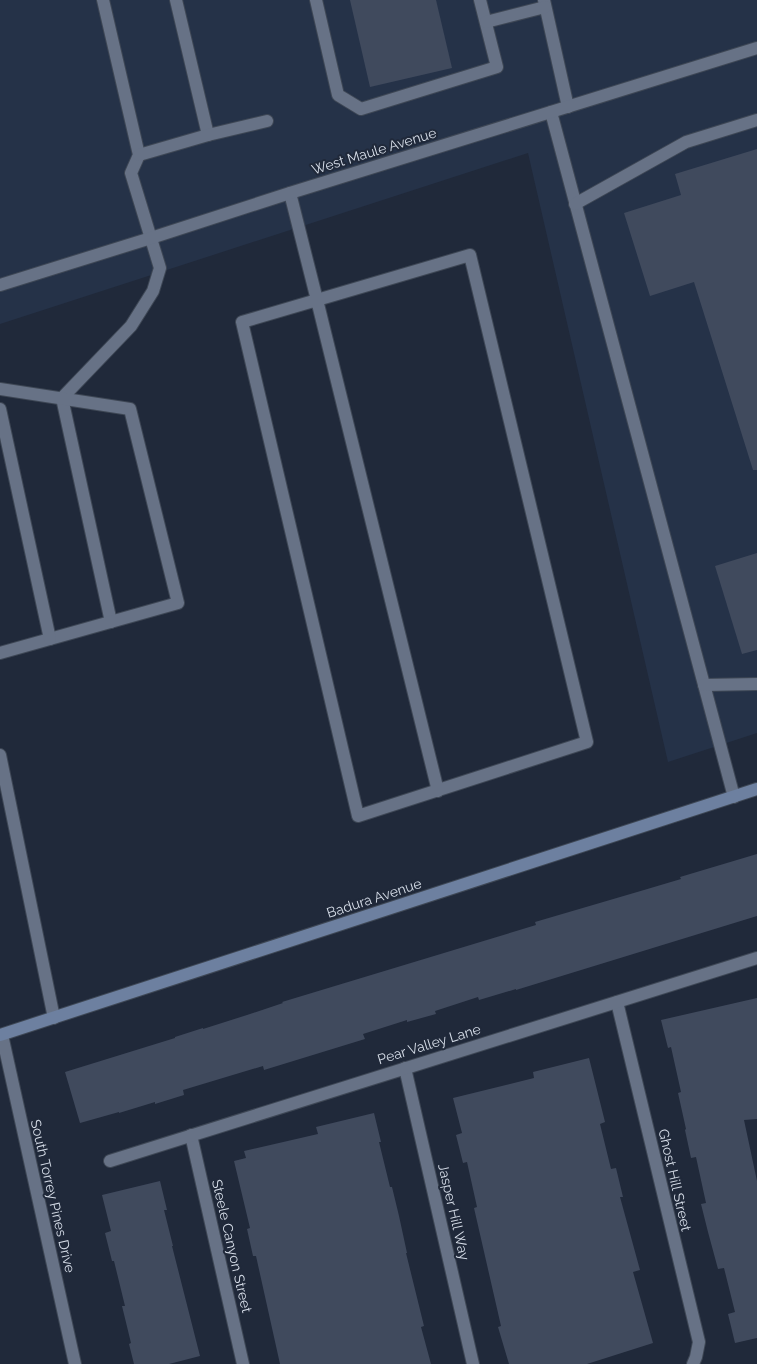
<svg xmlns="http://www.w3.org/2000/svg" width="757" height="1364" viewBox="0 0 757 1364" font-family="Raleway,sans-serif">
  <rect width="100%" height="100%" fill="#20293a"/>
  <polygon fill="#253248" points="0,0 757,0 757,733 668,762 528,153 0,324"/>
  <g fill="#404a5d">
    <polygon points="350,0 436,0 452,68 370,87"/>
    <polygon points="757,149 757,470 753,470 694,282 650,296 624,213 681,195 675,174"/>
    <polygon points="757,553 757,650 742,654 715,566"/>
    <polygon points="757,854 757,916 516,990 516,989 479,1000 478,997 435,1011 436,1014 407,1022 407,1020 363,1034 365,1039 264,1070 263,1066 183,1090 184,1095 155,1104 155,1102 119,1113 119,1112 80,1123 65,1072 175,1038 175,1037 203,1028 203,1029 247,1015 283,1003 282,1002 536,925 535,922 644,890 681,879 680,877"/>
    <polygon points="757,998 757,1119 744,1120 757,1181 757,1338 735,1343 728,1314 735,1312 724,1268 718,1269 708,1232 701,1204 706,1203 696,1157 691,1158 685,1130 686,1129 678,1093 681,1092 671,1047 668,1048 661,1020"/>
    <polygon points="589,1058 605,1122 600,1124 611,1169 616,1168 623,1197 620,1197 640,1270 633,1272 653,1343 587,1364 509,1364 498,1327 501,1326 474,1208 477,1207 467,1162 463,1163 456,1135 462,1133 453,1098 534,1078 533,1072"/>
    <polygon points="374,1113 381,1142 379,1142 390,1187 392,1187 399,1216 407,1253 406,1253 424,1326 421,1327 431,1364 280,1364 256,1256 253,1256 247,1229 250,1228 234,1161 246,1158 244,1151 318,1134 316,1127"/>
    <polygon points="160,1181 167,1210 164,1210 173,1246 172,1246 200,1356 169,1364 134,1364 129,1344 131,1343 122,1306 125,1306 114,1261 112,1261 105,1233 111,1231 102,1195"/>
  </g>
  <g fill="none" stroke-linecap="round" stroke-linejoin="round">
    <defs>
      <g id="service">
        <polyline points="103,0 139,155 131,173 160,268 153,291 131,326 62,398 111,622"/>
        <polyline points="176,0 208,135"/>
        <polyline points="316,0 338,95 361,109 497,67 480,0"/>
        <polyline points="544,0 568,107"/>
        <polyline points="486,22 545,7"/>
        <polyline points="551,112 734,797"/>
        <polyline points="139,155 208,135 267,121"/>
        <polyline points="290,193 317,300 470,255 587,742 358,816 242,322 317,300 438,791"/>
        <polyline points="575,204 686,142 757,120"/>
        <polyline points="0,389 130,409 178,603 0,653"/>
        <polyline points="0,409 50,639"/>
        <polyline points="704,685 757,684"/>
        <polyline points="0,755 54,1018"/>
      </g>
      <g id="minor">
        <polyline points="0,285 151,238 290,193 757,48"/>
        <polyline points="617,1002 699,1342 696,1357 693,1364"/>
        <polyline points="405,1068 473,1364"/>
        <polyline points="191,1135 243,1364"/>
        <polyline points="110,1161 757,958"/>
      </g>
      <polyline id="tertiary" points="2,1035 75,1364"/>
      <polyline id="secondary" points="0,1035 757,789"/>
    </defs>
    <use href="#service" stroke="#3e4755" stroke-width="14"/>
    <use href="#minor" stroke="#3e4755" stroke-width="14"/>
    <use href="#tertiary" stroke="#3e4755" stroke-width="14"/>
    <use href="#secondary" stroke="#3e4755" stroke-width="14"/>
    <use href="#service" stroke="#677286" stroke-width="12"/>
    <use href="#minor" stroke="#677286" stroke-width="12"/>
    <use href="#tertiary" stroke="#677286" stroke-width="12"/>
    <use href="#secondary" stroke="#6d80a0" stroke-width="12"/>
  </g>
  <g text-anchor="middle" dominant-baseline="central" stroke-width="4" stroke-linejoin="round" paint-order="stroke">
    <g font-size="14" fill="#d6dde8" stroke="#20293a">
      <text transform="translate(374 151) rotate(-17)">West Maule Avenue</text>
      <text transform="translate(374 898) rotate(-18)">Badura Avenue</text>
      <text transform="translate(429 1044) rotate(-17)">Pear Valley Lane</text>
      <text transform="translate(675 1180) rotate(77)">Ghost Hill Street</text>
      <text transform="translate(53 1196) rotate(77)">South Torrey Pines Drive</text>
      <text transform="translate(454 1212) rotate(77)">Jasper Hill Way</text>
      <text transform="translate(232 1246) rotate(77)">Steele Canyon Street</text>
    </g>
  </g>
</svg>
